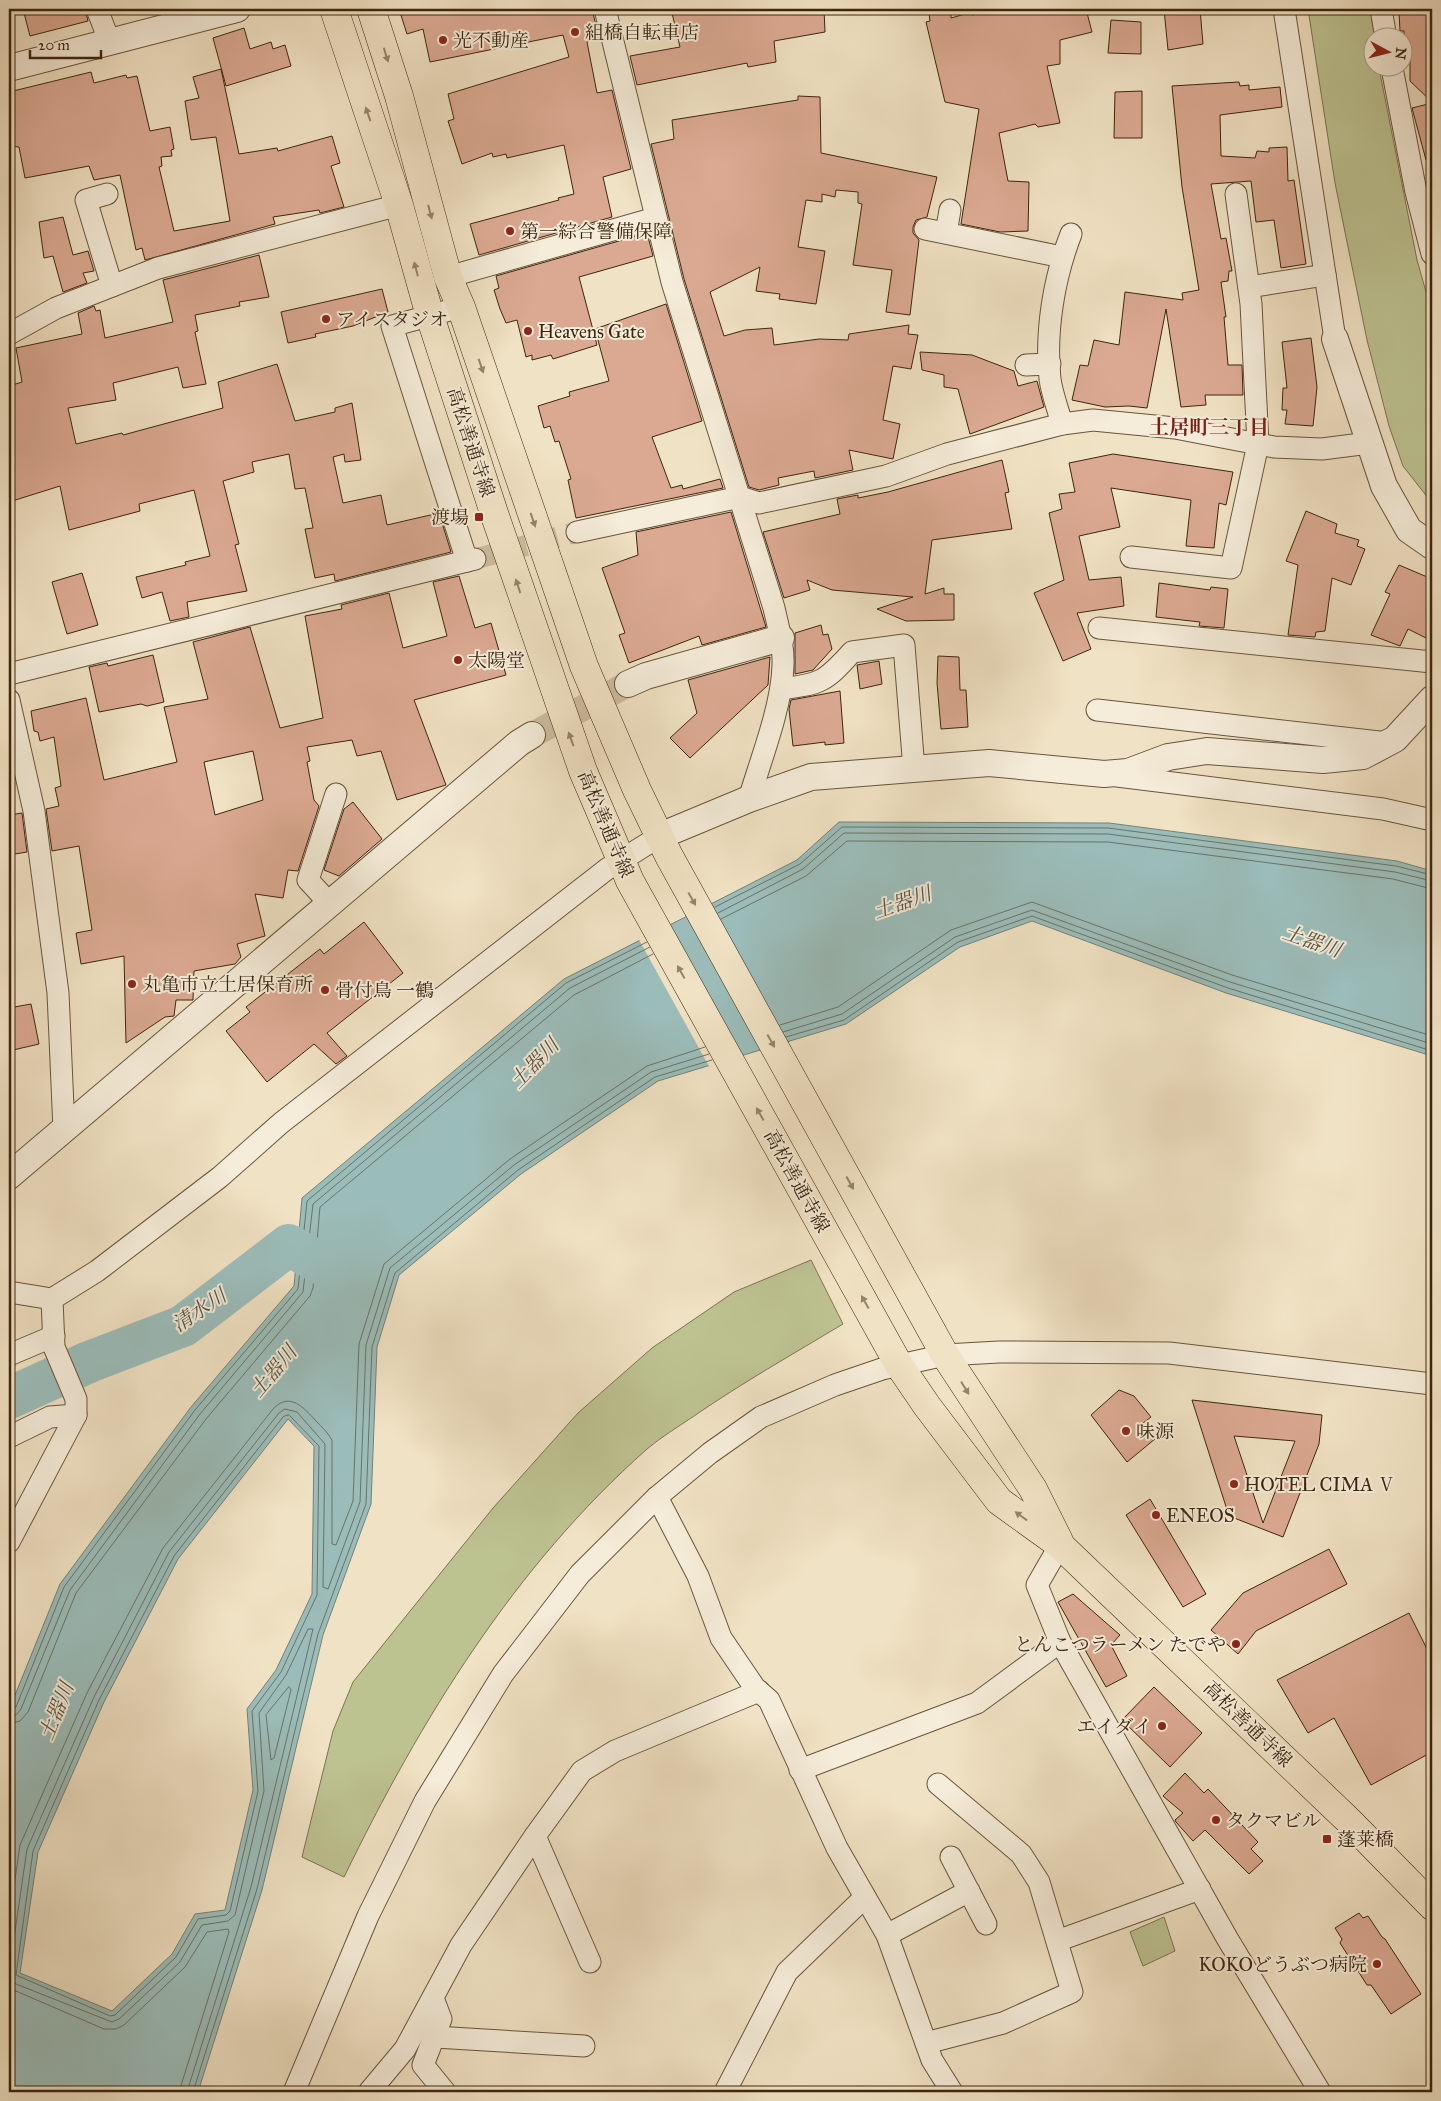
<svg xmlns="http://www.w3.org/2000/svg" width="1441" height="2101" viewBox="0 0 1441 2101" font-family="'IM FELL Great Primer','Noto Serif JP',serif">
  <rect width="100%" height="100%" fill="#f0e2c4"/>
  <filter id="stains"><feTurbulence type="fractalNoise" baseFrequency=".004" numOctaves="4"/><feColorMatrix values="0 0 0 0 .2 0 0 0 0 .09 0 0 0 0 .02 0 0 0 .5 -.17"/></filter>
  <radialGradient id="worn" r=".72"><stop offset=".6" stop-color="#630" stop-opacity="0"/><stop offset="1" stop-color="#630" stop-opacity=".3"/></radialGradient>
  <g fill="#bdc291" stroke="#7c7450">
    <polygon points="1308,9 1370,9 1375,37 1374,68 1379,68 1417,260 1432,313 1432,503 1403,466 1389,426 1367,340 1335,183"/>
    <path d="M811,1260L843,1324C793,1354 742,1383 694,1416C678,1427 661,1437 647,1449C514,1567 421,1719 344,1877L302,1857L333,1731L353,1682L493,1508L578,1413L652,1348L734,1292Z"/>
    <polygon points="1164,1917 1175,1951 1143,1966 1130,1932"/>
  </g>
  <path fill="#9bbdba" stroke="#758175" fill-rule="evenodd" d="M839,822L1109,823L1397,861L1432,871V1056L1226,993L1032,921L960,947L846,1024L658,1081L521,1174L399,1275L377,1347L371,1504L323,1635L262,1890L198,2092H9V1710L60,1584L191,1407L294,1286L302,1198L564,979L797,860ZM288,1419L314,1446L312,1594L276,1670L247,1709L253,1790L225,1910L195,1914L172,1954L112,2011L20,1973L38,1852L104,1702L178,1559Z"/>
  <polygon fill="#f0e2c4" points="669,922 744,1058 710,1068 638,938"/>
  <g fill="none" stroke-linecap="round" stroke-linejoin="round">
    <g stroke="#6c7264" stroke-width="1">
      <polyline points="715,907 800,864 842,827 1108,828 1396,866 1432,875"/>
      <polyline points="718,913 803,869 844,833 1108,834 1395,872 1432,881"/>
      <polyline points="721,919 806,876 847,841 1108,842 1393,879 1432,889"/>
      <polyline points="780,1025 838,1007 951,930 1032,902 1232,975 1432,1036"/>
      <polyline points="783,1032 842,1014 955,937 1032,910 1230,982 1432,1044"/>
      <polyline points="786,1037 844,1020 958,942 1032,916 1228,988 1432,1051"/>
      <polygon points="289,1415 319,1446 317,1595 281,1672 252,1711 258,1791 230,1911 226,1915 198,1919 176,1957 115,2015 110,2016 16,1975 33,1851 99,1700 174,1556 283,1417"/>
      <polygon points="289,1687 291,1690 274,1758 271,1760 266,1715"/>
      <polyline points="9,1710 16,1707 64,1587 195,1410 298,1289 307,1201 566,983 647,942"/>
      <polyline points="9,1716 16,1715 21,1709 70,1590 200,1414 303,1292 313,1204 570,988 650,947"/>
      <polyline points="9,1724 20,1721 28,1712 76,1593 206,1419 310,1296 313,1288 320,1207 574,995 653,954"/>
      <path d="M9,1921L20,1845L87,1693L163,1548L273,1409C290,1391 304,1408 316,1421C322,1427 328,1433 332,1440V1544L336,1545L353,1501L359,1344L384,1264L510,1159L647,1066L705,1047"/>
      <polyline points="9,1988 104,2029 116,2029 124,2025 185,1967 207,1932 228,1929 229,1932 179,2092"/>
      <polyline points="187,2092 251,1887 313,1629 308,1629 286,1675 259,1713 264,1791 235,1915 228,1921 202,1925 180,1962 119,2019 112,2022 16,1984 11,1980 9,1973 27,1849 94,1697 169,1552 279,1413 285,1409 297,1412 325,1444 323,1587 328,1589 360,1502 366,1345 390,1268 514,1165 651,1072 709,1054"/>
      <polyline points="193,2092 257,1889 318,1634 366,1504 372,1347 395,1273 518,1170 655,1077 712,1060"/>
    </g>
    <polyline stroke="#9bbdba" stroke-width="42" points="9,1398 89,1362 183,1326 289,1245 347,1279"/>
  </g>
  <g fill="#dba992" stroke="#3c260e" fill-rule="evenodd">
    <polygon points="23,9 85,9 88,21 30,36"/>
    <polygon points="399,9 592,9 599,38 587,42 597,93 612,90 631,169 603,177 612,217 479,255 470,224 559,200 558,198 574,194 564,145 507,158 506,154 493,157 492,153 462,164 448,121 454,119 448,94 569,57 563,35 430,62 423,29 407,34"/>
    <polygon points="671,9 824,9 825,32 774,41 776,62 748,67 747,63 637,85 630,56 680,47"/>
    <polygon points="951,9 951,18 972,12 972,15 1002,9 1086,9 1092,32 1060,40 1060,64 1047,66 1060,123 1038,127 1035,124 999,133 1008,181 1029,182 1028,231 1000,232 961,224 979,109 945,102 926,22 930,21 929,13"/>
    <polygon points="1164,9 1200,9 1203,44 1168,50"/>
    <polygon points="1432,11 1432,102 1410,81 1410,50 1404,51 1404,31 1400,31 1399,12"/>
    <polygon points="1111,20 1141,22 1141,54 1108,53"/>
    <polygon points="244,28 250,49 271,42 273,49 285,45 291,66 226,86 213,38"/>
    <polygon points="221,69 239,154 277,148 278,151 332,136 340,163 331,166 344,207 320,213 319,210 273,217 275,224 145,260 142,248 136,250 120,175 94,180 89,166 25,178 19,147 9,146 9,92 91,72 94,83 126,75 127,78 137,76 150,131 170,127 174,149 171,150 172,156 161,157 162,166 159,167 174,231 230,221 216,137 191,140 185,101 199,98 193,77"/>
    <polygon points="1239,82 1240,86 1249,85 1249,90 1280,87 1282,107 1220,115 1221,156 1255,158 1257,151 1269,152 1269,148 1287,147 1288,181 1294,180 1306,264 1281,268 1274,220 1256,222 1251,181 1211,184 1221,239 1226,238 1232,271 1229,271 1228,281 1221,282 1226,317 1224,317 1228,365 1242,365 1243,395 1205,395 1206,405 1181,407 1166,309 1147,408 1129,406 1105,407 1072,400 1080,365 1088,366 1094,340 1119,345 1125,292 1183,300 1182,293 1199,290 1182,187 1172,86"/>
    <polygon points="1142,91 1142,138 1114,138 1115,92"/>
    <polygon points="798,96 820,97 821,153 937,177 927,217 916,220 913,227 913,233 919,240 910,315 886,312 892,270 853,265 862,204 858,203 858,192 836,190 835,197 822,194 822,202 806,200 798,247 825,251 816,304 779,299 780,294 756,291 760,267 710,292 724,336 745,330 772,328 774,345 819,339 848,340 849,334 909,325 908,334 918,335 911,369 893,366 883,420 900,424 893,459 849,450 853,470 815,478 814,471 778,478 779,485 759,490 749,487 684,279 651,144 674,139 672,120 798,100"/>
    <polygon points="1432,103 1432,159 1426,160 1412,108"/>
    <polygon points="63,217 73,255 88,251 94,271 83,273 87,283 63,292 53,256 44,258 39,222"/>
    <polygon points="647,233 653,256 579,277 597,345 553,359 551,355 532,360 532,355 526,357 517,320 506,323 500,309 494,290 499,288 496,276"/>
    <polygon points="259,255 269,297 239,302 240,306 195,315 198,331 195,332 206,384 183,388 178,367 113,383 116,400 68,408 76,444 122,433 123,435 223,408 218,382 277,364 295,421 335,412 335,408 352,403 361,460 345,462 344,454 333,457 343,503 381,495 387,525 439,513 451,552 335,581 334,574 315,578 305,529 313,528 305,488 295,489 289,454 252,462 254,472 223,481 239,544 235,545 247,591 187,602 189,617 170,621 162,592 142,598 136,577 186,565 185,562 210,556 194,490 139,504 140,511 69,530 60,486 9,502 9,386 22,382 16,348 82,334 78,313 94,306 96,311 100,310 105,338 173,322 163,280"/>
    <polygon points="382,289 388,312 353,326 315,334 316,337 288,343 281,312"/>
    <polygon points="666,304 702,421 652,437 671,488 682,485 683,489 720,479 723,488 576,518 568,480 571,479 559,441 555,442 550,426 544,428 538,406 570,396 569,392 609,381 595,329"/>
    <polygon points="1311,338 1317,387 1313,426 1285,424 1287,410 1282,410 1283,388 1287,388 1282,342"/>
    <polygon points="920,352 972,355 1014,371 1018,386 1037,381 1044,407 970,434 958,389 944,387 944,375 922,370"/>
    <polygon points="1113,454 1233,472 1226,505 1219,503 1214,548 1186,546 1191,500 1111,488 1120,527 1079,536 1089,580 1121,577 1124,606 1077,613 1091,649 1063,661 1034,593 1064,580 1049,513 1062,509 1059,494 1075,492 1069,463"/>
    <polygon points="1002,460 1009,492 1005,493 1012,529 932,540 925,594 944,588 944,594 954,594 954,620 906,621 877,609 913,597 832,590 807,580 810,590 784,598 763,532 840,514 837,499 858,495 858,498 888,492"/>
    <polygon points="1306,511 1337,524 1335,533 1359,540 1357,546 1365,549 1351,585 1332,578 1325,631 1316,632 1315,637 1288,635 1298,565 1286,561"/>
    <polygon points="731,512 766,627 702,645 699,636 629,663 619,635 625,633 602,568 638,555 636,532"/>
    <polygon points="1399,565 1432,579 1432,641 1408,629 1400,646 1371,635 1390,594 1385,592"/>
    <polygon points="82,573 98,625 67,634 52,582"/>
    <path d="M459,576L475,628L491,623L506,675L414,700L446,785L397,800L381,751L357,756L352,740L307,747L310,761L307,762L314,800L319,806L298,871L288,870L283,898L255,894L265,936L237,944L241,957L235,964L194,971L193,1000H176L174,1016L165,1017L126,1043L124,956L81,964L76,933L92,930L79,846L52,851L46,809L59,806L55,788L61,786L54,737L40,741L38,732L34,731L31,711L86,698L104,780L177,762L164,707L208,699L193,642L250,627L280,728L323,718L305,616L342,609L341,605L389,593L403,648L447,636L433,582ZM253,751L263,800L215,815L204,762Z"/>
    <polygon points="1159,583 1210,590 1211,587 1228,589 1224,628 1199,626 1200,622 1156,617"/>
    <polygon points="821,625 823,635 828,634 832,649 813,670 795,674 795,633"/>
    <polygon points="153,655 164,702 147,706 141,704 99,712 89,667 107,663 108,666"/>
    <polygon points="938,656 959,657 960,690 966,690 968,727 941,729 937,683"/>
    <polygon points="770,657 768,685 690,758 670,738 697,713 688,680"/>
    <polygon points="879,661 882,684 860,689 857,665"/>
    <polygon points="840,691 844,743 825,745 825,742 793,746 789,709 791,700"/>
    <polygon points="353,802 382,839 339,876 324,870 344,809"/>
    <polygon points="22,813 27,852 9,855 9,815"/>
    <polygon points="364,922 403,973 327,1033 347,1056 336,1064 314,1044 267,1082 226,1031 250,1012 246,1007 320,949 324,954"/>
    <polygon points="31,1004 39,1044 9,1051 9,1008"/>
    <polygon points="1119,1390 1134,1396 1151,1417 1143,1423 1155,1439 1127,1462 1091,1415"/>
    <path d="M1192,1400L1322,1415L1319,1444L1283,1537L1229,1516ZM1234,1436L1295,1441L1263,1523Z"/>
    <polygon points="1150,1499 1206,1594 1183,1607 1126,1515"/>
    <polygon points="1329,1549 1347,1584 1256,1631 1238,1654 1211,1630 1243,1593"/>
    <polygon points="1073,1594 1120,1635 1111,1645 1127,1676 1106,1687 1058,1602"/>
    <polygon points="1409,1613 1432,1659 1432,1752 1371,1785 1334,1718 1308,1733 1277,1680"/>
    <polygon points="1154,1687 1202,1733 1170,1767 1122,1720"/>
    <polygon points="1185,1773 1204,1793 1208,1789 1258,1842 1251,1849 1263,1861 1249,1874 1205,1830 1193,1841 1176,1822 1175,1820 1183,1813 1163,1796"/>
    <polygon points="1359,1913 1363,1918 1368,1916 1382,1937 1385,1939 1421,1994 1391,2014 1371,1985 1367,1985 1340,1943 1342,1939 1335,1928"/>
  </g>
  <g fill="none" stroke-linecap="round" stroke-linejoin="round">
    <polyline stroke="#ccbca0" stroke-width="21" stroke-dasharray="21 11" stroke-linecap="butt" points="475,559 577,532"/>
    <polyline stroke="#ccbca0" stroke-width="26" stroke-dasharray="26 13" stroke-linecap="butt" points="532,735 628,684"/>
    <defs>
      <g id="minor">
        <polyline points="97,9 110,43"/>
        <path d="M605,9L672,282L774,608C778,626 784,646 783,665C782,706 761,759 749,799"/>
        <polyline points="1284,9 1335,339"/>
        <polyline points="1381,9 1386,38"/>
        <polyline points="1392,68 1416,192 1432,254"/>
        <polyline points="107,194 86,200 112,286"/>
        <polyline points="925,229 1062,257"/>
        <polyline points="946,233 950,210"/>
        <polyline points="448,277 655,218"/>
        <polyline points="1249,287 1325,275"/>
        <polyline points="461,307 392,326 467,561"/>
        <polyline points="9,334 56,308 158,268 399,205"/>
        <polyline points="1026,365 1050,364"/>
        <path d="M1062,424C1058,409 1052,394 1050,379C1045,331 1054,278 1071,234"/>
        <polyline points="577,532 740,497 759,503 886,476 947,454 1062,424 1093,420 1175,428 1274,447 1322,449 1369,443"/>
        <polyline points="1131,557 1231,568 1258,444 1251,304 1236,194"/>
        <polyline points="1099,628 1432,662"/>
        <polyline points="9,674 475,559"/>
        <path d="M781,689C821,684 825,682 852,652L904,645L914,769"/>
        <polyline points="9,700 34,811 58,993 64,1130"/>
        <polyline points="1097,710 1388,743"/>
        <polyline points="1117,776 1383,809 1432,820"/>
        <polyline points="330,904 308,880 336,794"/>
        <polyline points="9,1292 52,1299"/>
        <polyline points="9,1355 54,1336"/>
        <polyline points="9,1437 50,1417 76,1415"/>
        <polyline points="657,1497 698,1576 721,1638 755,1688 769,1700 837,1848 887,1935 932,2060 952,2092"/>
        <polyline points="9,1542 76,1415 76,1399 54,1347 52,1299 97,1271 220,1177 281,1123 607,869 660,836"/>
        <polyline points="1060,1545 1037,1585 1060,1642 1227,1938 1320,2092"/>
        <polyline points="800,1770 977,1703 1060,1642"/>
        <polyline points="951,1857 986,1924"/>
        <polyline points="887,1935 969,1891"/>
        <polyline points="1057,1941 1200,1889"/>
        <polyline points="590,1962 535,1836 582,1771 615,1751 759,1691"/>
        <polyline points="433,1998 441,2019 423,2065 445,2092"/>
        <polyline points="435,2037 584,2046"/>
        <polyline points="926,2043 1003,2023 1072,1992 1039,1882 1021,1854 938,1784"/>
        <polyline points="294,2092 368,1916 425,1801 503,1674 580,1574 657,1497 710,1453 761,1417 835,1385 882,1369 945,1355 999,1352 1169,1353 1432,1384"/>
        <polyline points="369,2092 405,2049 461,1945 535,1836"/>
        <polyline points="725,2092 787,1972 865,1897"/>
      </g>
      <g id="tertiary">
        <polyline points="9,68 237,9"/>
        <polyline points="1335,339 1384,486 1409,530 1432,546"/>
        <polyline points="628,684 646,676 781,638"/>
        <polyline points="660,836 749,799 811,777 989,763 1104,774 1128,772 1168,757 1207,751 1323,760 1363,756 1395,739 1432,699"/>
        <polyline points="9,1176 519,743 532,735"/>
      </g>
      <g id="primary">
        <polyline points="334,9 399,205 430,316 494,513 583,771 630,881 899,1365 927,1406 999,1501 1060,1545 1349,1821 1432,1906"/>
        <polyline points="371,9 399,96 448,277 461,307 584,666 637,790 669,856 945,1355 1033,1489 1059,1541"/>
      </g>
    </defs>
    <use href="#minor" stroke="#69553c" stroke-width="23"/>
    <use href="#tertiary" stroke="#69553c" stroke-width="28"/>
    <use href="#primary" stroke="#3c260e" stroke-width="29"/>
    <use href="#minor" stroke="#f5ecd9" stroke-width="21"/>
    <use href="#tertiary" stroke="#f5ecd9" stroke-width="26"/>
    <use href="#primary" stroke="#f0e2c4" stroke-width="28"/>
  </g>
  <defs><path id="oneway-solid" d="M-6-.8H1V-3.2L6.5 0L1 3.2V.8H-6Z" transform="scale(1.25)"/></defs>
  <g fill="#968469">
    <use href="#oneway-solid" transform="translate(386 55) rotate(73)"/>
    <use href="#oneway-solid" transform="translate(368 114) rotate(-109)"/>
    <use href="#oneway-solid" transform="translate(430 212) rotate(75)"/>
    <use href="#oneway-solid" transform="translate(416 269) rotate(-105)"/>
    <use href="#oneway-solid" transform="translate(481 366) rotate(71)"/>
    <use href="#oneway-solid" transform="translate(533 520) rotate(71)"/>
    <use href="#oneway-solid" transform="translate(518 586) rotate(-108)"/>
    <use href="#oneway-solid" transform="translate(571 739) rotate(-110)"/>
    <use href="#oneway-solid" transform="translate(692 899) rotate(61)"/>
    <use href="#oneway-solid" transform="translate(681 972) rotate(-119)"/>
    <use href="#oneway-solid" transform="translate(771 1041) rotate(61)"/>
    <use href="#oneway-solid" transform="translate(760 1114) rotate(-119)"/>
    <use href="#oneway-solid" transform="translate(850 1183) rotate(61)"/>
    <use href="#oneway-solid" transform="translate(865 1302) rotate(-119)"/>
    <use href="#oneway-solid" transform="translate(965 1388) rotate(58)"/>
    <use href="#oneway-solid" transform="translate(1021 1516) rotate(-144)"/>
  </g>
  <g fill="#8f2418" stroke="#f5ecd9" stroke-width="2">
    <circle cx="575" cy="32" r="5"/>
    <circle cx="443" cy="40" r="5"/>
    <circle cx="510" cy="231" r="5"/>
    <circle cx="326" cy="319" r="5"/>
    <circle cx="528" cy="331" r="5"/>
    <rect x="474" y="512" width="10" height="10" rx="2.5"/>
    <circle cx="458" cy="660" r="5"/>
    <circle cx="132" cy="984" r="5"/>
    <circle cx="325" cy="990" r="5"/>
    <circle cx="1126" cy="1431" r="5"/>
    <circle cx="1234" cy="1484" r="5"/>
    <circle cx="1156" cy="1515" r="5"/>
    <circle cx="1236" cy="1644" r="5"/>
    <circle cx="1162" cy="1726" r="5"/>
    <circle cx="1216" cy="1820" r="5"/>
    <rect x="1322" y="1834" width="10" height="10" rx="2.5"/>
    <circle cx="1377" cy="1964" r="5"/>
  </g>
  <g text-anchor="middle" dominant-baseline="central" stroke-width="4" stroke-linejoin="round" paint-order="stroke">
    <g font-size="19" fill="#3c260e" stroke="#f5ecd9" text-anchor="start">
      <text x="585" y="32">組橋自転車店</text>
      <text x="453" y="40">光不動産</text>
      <text x="520" y="231">第一綜合警備保障</text>
      <text x="336" y="319">アイスタジオ</text>
      <text x="538" y="331">Heavens Gate</text>
      <text x="469" y="517" text-anchor="end">渡場</text>
      <text x="468" y="660">太陽堂</text>
      <text x="142" y="984">丸亀市立土居保育所</text>
      <text x="335" y="990">骨付鳥 一鶴</text>
      <text x="1136" y="1431">味源</text>
      <text x="1244" y="1484">HOTEL CIMA Ⅴ</text>
      <text x="1166" y="1515">ENEOS</text>
      <text x="1226" y="1644" text-anchor="end">とんこつラーメン たでや</text>
      <text x="1152" y="1726" text-anchor="end">エイダイ</text>
      <text x="1226" y="1820">タクマビル</text>
      <text x="1337" y="1839">蓬莱橋</text>
      <text x="1367" y="1964" text-anchor="end">KOKOどうぶつ病院</text>
    </g>
    <g font-size="19" fill="#3c260e" stroke="#f5ecd9">
      <text transform="translate(471 442) rotate(72)">高松善通寺線</text>
      <text transform="translate(606 824) rotate(67)">高松善通寺線</text>
      <text transform="translate(797 1181) rotate(61)">高松善通寺線</text>
      <text transform="translate(1248 1724) rotate(44)">高松善通寺線</text>
    </g>
    <g font-size="20" font-weight="bold" fill="#7a1f14" stroke="#f5ecd9">
      <text x="1209" y="427">土居町三丁目</text>
    </g>
    <g font-size="20" font-style="italic" fill="#585342" stroke="#f5ecd9">
      <text transform="translate(902 902) rotate(-19)">土器川</text>
      <text transform="translate(1312 941) rotate(19)">土器川</text>
      <text transform="translate(534 1063) rotate(-46)">土器川</text>
      <text transform="translate(199 1310) rotate(-34)">清水川</text>
      <text transform="translate(273 1371) rotate(-50)">土器川</text>
      <text transform="translate(56 1711) rotate(-68)">土器川</text>
    </g>
  </g>
  <rect width="1441" height="2101" fill="none" stroke="#f0e2c4" stroke-width="30"/>
  <rect x="10" y="10" width="1421" height="2081" fill="none" stroke="#3c260e" stroke-width="2.5"/>
  <rect x="15" y="15" width="1411" height="2071" fill="none" stroke="#3c260e"/>
  <g transform="translate(1388 52) rotate(97)"><circle r="24" fill="#f5ecd9" stroke="#ab9d88"/>
  <path d="M0-4L9 19L0 12L-9 19Z" fill="#8f2418"/>
  <text y="-8" font-size="14" font-weight="bold" text-anchor="middle" fill="#3c260e">N</text>
  </g>
  <path d="M30 50v8h71v-8" fill="none" stroke="#3c260e" stroke-width="2.5"/>
  <text x="38" y="50" font-size="15" fill="#3c260e" stroke="#f5ecd9" stroke-width="4" paint-order="stroke">20 m</text>
  <rect width="100%" height="100%" filter="url(#stains)"/>
  <rect width="100%" height="100%" fill="url(#worn)"/>
</svg>
